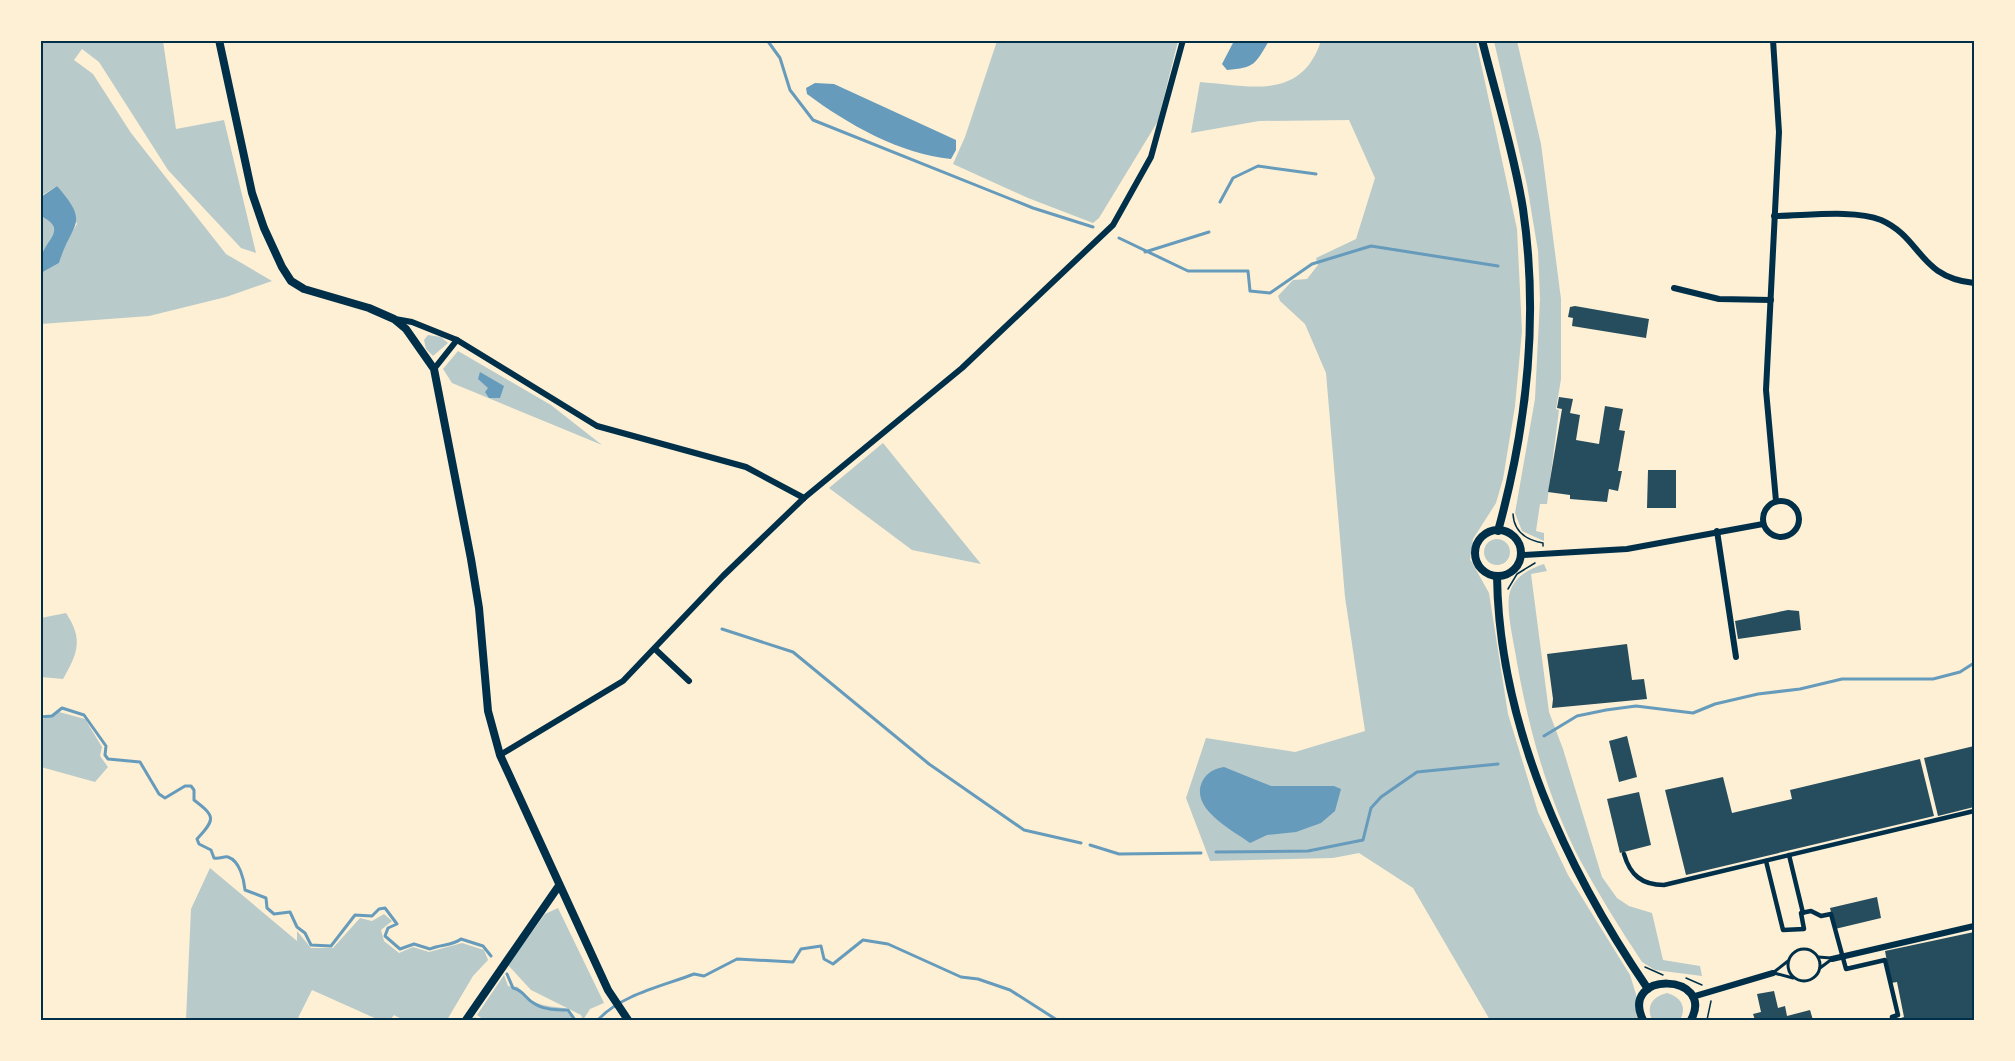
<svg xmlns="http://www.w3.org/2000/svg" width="2015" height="1061" viewBox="0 0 2015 1061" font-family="'Alegreya Sans',sans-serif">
  <rect width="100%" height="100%" fill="#fdf0d5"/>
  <g fill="#b9caca">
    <polygon points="41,41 163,41 176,129 224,120 256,253 241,248 168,170 99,62 82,49 74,60 93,74 131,133 226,254 272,281 226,297 149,316 41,324 41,273 59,263 64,245 77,224 57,186 41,196"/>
    <polygon points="997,41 1178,41 1158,121 1099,218 1093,223 1028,198 953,164 965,137"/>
    <path d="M1321,41H1476L1517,229L1522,331L1515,406L1503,479L1496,503L1473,539L1470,559L1489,593L1508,714L1538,812L1568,875L1630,975L1636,994L1637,1020H1490L1413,888L1359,853L1333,858L1210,861L1186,798L1206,738L1295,752L1365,731L1345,597L1326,373L1305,324L1280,301L1278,296L1293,280L1307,279L1318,265L1316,258L1356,239L1375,178L1349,120L1259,121L1191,133L1200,82C1250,86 1301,101 1321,41Z"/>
    <polygon points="1494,41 1517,41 1541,144 1561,299 1561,379 1556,409 1559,410 1547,504 1540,504 1536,531 1544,533 1544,541 1522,531 1515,513 1535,399 1540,299 1538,251 1527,185"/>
    <path d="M41,216C65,228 51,239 41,256Z"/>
    <polygon points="428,335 441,337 448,343 433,356 426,349 424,340"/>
    <polygon points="458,351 551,405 602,445 452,383 443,369"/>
    <polygon points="883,443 981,564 912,550 829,488"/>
    <circle cx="1497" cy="552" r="13"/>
    <path d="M1544,564L1547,571L1531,574L1549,712L1563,749L1602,877L1617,898L1629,906L1652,913L1663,960L1700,966L1702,976L1655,970L1642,962C1620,929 1599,895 1580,860C1546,795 1527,723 1515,651C1512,634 1507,612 1509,596C1512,578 1528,569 1544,564Z"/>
    <path d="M66,613C84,640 77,654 63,679L41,677V618Z"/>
    <polygon points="59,712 85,719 102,747 100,756 108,767 95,782 41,767 41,720"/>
    <polygon points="210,868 297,941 297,931 311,948 333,948 360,918 372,921 384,914 392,921 381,930 384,941 399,953 413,947 429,952 462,943 484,950 488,960 473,976 447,1020 403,1020 394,1015 390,1020 379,1020 312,990 297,1020 186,1020 191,909"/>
    <polygon points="558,908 604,1003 590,1009 583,1020 581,1015 531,990 508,965 545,914"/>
    <path d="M504,975L508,986L518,987C531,1005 544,1006 565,1008L574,1020H484L477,1015Z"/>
    <path d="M1667,993C1681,997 1687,1007 1680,1020H1652C1646,1006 1652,997 1667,993Z"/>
  </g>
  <g fill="#669bbc">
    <path d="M1234,41V40L1269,41C1255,64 1255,68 1227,70L1222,64Z"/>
    <path d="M815,83L834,84L956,140V150L951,159C900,154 847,124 807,94L806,88Z"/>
    <path d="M57,186C91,225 72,221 59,263L41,273C40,267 39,259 42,254C49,237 66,229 41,216V197Z"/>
    <polygon points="480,372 504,386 500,398 489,398 485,392 488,388 478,379"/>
    <path d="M1224,767L1271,786H1334L1341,789L1335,811L1321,823L1296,832L1267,835L1250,843C1232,830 1190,809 1202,782C1207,772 1214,769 1224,767Z"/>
  </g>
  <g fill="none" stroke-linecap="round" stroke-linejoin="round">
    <g stroke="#669bbc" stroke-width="3">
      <polyline points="767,40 780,58 790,90 813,120 1033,208 1093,227"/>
      <polyline points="1220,202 1233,178 1258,166 1316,174"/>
      <polyline points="1119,238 1188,271 1248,271 1250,291 1270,293 1312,264 1371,246 1498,266"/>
      <polyline points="1145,252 1209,232"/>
      <polyline points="722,629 793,652 929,764 1024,830 1081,843"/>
      <path d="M40,717L52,716L62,708L84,715L106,746L105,755L108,759L140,762L159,794L165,798L185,786H191L194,790V800C215,816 216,819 197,839L199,844L211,850L214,858C220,859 224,856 228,857C240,861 244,880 245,890L266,898L267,908L274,914L290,912L297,927L305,933L311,945L331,946L355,915L372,916L379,909L385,908L397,924L388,928L385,936L400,949L414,944L430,949C441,944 452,946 461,939L483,946L491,956"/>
      <polyline points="1544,736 1577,716 1606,710 1636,706 1693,713 1715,704 1758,694 1800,689 1842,679 1933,679 1960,672 1974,663"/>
      <polyline points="1090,845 1119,854 1201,853"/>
      <polyline points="1216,852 1308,851 1363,840 1371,808 1381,797 1417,772 1498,764"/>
      <path d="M507,974L513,988C525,991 525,999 535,1004C545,1010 557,1010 568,1010L575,1020"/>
      <polyline points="475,1019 476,1020"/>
      <path d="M598,1020C620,995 663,986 694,974L704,976L737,959L793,962L801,949L821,946L824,959L833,964L863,940L888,944L961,977L978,979L1010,990L1057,1020"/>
    </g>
  </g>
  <g fill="#264d5e">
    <polygon points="1575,306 1649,319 1646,338 1572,326 1573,318 1568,317 1570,307"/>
    <polygon points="1559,397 1573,399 1570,413 1580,415 1576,440 1599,444 1605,406 1623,409 1619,430 1625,431 1618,471 1622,471 1618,491 1609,489 1607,502 1570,499 1570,495 1548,492 1562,409 1557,408"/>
    <polygon points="1648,470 1676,470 1676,508 1647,508"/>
    <polygon points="1788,610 1799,611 1801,630 1738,639 1735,621"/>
    <polygon points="1627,644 1632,680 1644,679 1647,699 1552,708 1553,699 1547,654"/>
    <polygon points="1627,736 1637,777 1619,782 1609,741"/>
    <polygon points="1974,746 1974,807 1938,816 1924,758"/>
    <polygon points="1920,759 1934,816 1686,875 1665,790 1723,777 1732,813 1792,799 1790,790"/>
    <polygon points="1639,792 1651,845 1620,853 1607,799"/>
    <polygon points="1877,897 1881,918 1835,929 1830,908"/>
    <polygon points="1974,932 1974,1020 1895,1020 1904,1017 1897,982 1891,983 1885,951"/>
    <polygon points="1774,991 1778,1008 1785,1006 1787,1016 1810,1010 1813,1020 1755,1020 1753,1014 1761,1012 1757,994"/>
  </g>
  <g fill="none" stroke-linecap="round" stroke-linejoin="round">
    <g stroke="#003049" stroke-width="1.5">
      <path d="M1513,514C1514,532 1526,540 1543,543V546"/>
      <polyline points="1508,589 1517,574 1535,563"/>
      <polyline points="1645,967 1663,975"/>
      <polyline points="1686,978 1702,985"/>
      <polyline points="1707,1020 1711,1001"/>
    </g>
    <g stroke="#003049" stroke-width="3">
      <circle cx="1804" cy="965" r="16"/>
      <polyline points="1818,957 1831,958"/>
      <polyline points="1820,968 1832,959"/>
      <polyline points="1774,972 1788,961"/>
      <polyline points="1774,973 1793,978"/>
    </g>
    <g stroke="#003049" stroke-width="4.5">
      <path d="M1624,854C1630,875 1642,885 1664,885L1974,811"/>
      <polyline points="1789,855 1803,913"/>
      <polyline points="1766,861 1783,930 1804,929 1801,913 1811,911 1821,916 1831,914 1846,969 1885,960 1898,1015 1892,1017 1893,1020"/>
    </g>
    <g stroke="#003049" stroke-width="6">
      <polyline points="1773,40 1779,132 1766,390 1776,501"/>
      <path d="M1774,216C1804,216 1854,209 1881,220C1922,238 1918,277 1974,283"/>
      <polyline points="1674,288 1719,299 1771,300"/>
      <polyline points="395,319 412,322 457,340 597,426 746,467 804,498"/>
      <polyline points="434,369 457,340"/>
      <circle cx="1781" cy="519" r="18"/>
      <polyline points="1717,531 1736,657"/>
      <polyline points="1522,555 1627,549 1763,524"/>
      <polyline points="655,649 689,681"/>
      <polyline points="500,755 623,681 723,576 804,498 962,368 1113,225 1151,157 1183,40"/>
      <polyline points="1832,959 1974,926"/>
      <polyline points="1692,997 1773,973"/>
    </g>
    <g stroke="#003049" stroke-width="8">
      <polyline points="219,40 252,193 264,228 282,267 291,281 304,289 369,308 394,319 406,329 434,369 471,559 479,608 488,711 500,755 608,990 628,1020"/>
      <polyline points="466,1020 558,887"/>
    </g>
    <g stroke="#003049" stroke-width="8">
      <path d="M1482,40C1496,96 1514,153 1523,209C1539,318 1527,426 1498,531"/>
      <circle cx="1498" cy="553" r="23"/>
      <path d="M1497,576C1499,724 1566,869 1648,989"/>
      <path d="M1643,1020C1619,970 1716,973 1691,1020"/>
    </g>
  </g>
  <rect width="2015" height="1061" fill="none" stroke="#fdf0d5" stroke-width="84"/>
  <rect x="42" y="42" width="1931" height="977" fill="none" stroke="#003049" stroke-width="2"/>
</svg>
